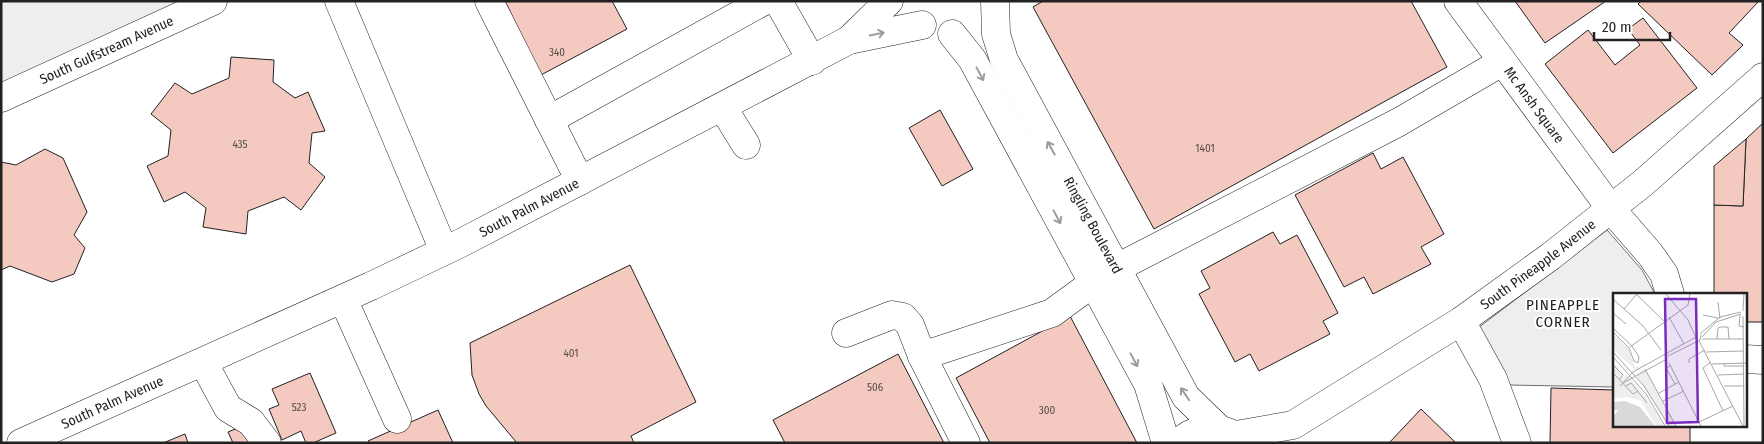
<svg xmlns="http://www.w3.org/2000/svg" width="1764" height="444" viewBox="0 0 1764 444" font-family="'Fira Sans Condensed',sans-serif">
  <rect width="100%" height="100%" fill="#fff"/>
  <g fill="#eee" stroke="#6f6f6f">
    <polygon points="1,1 213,1 1,98"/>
    <polygon points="1607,230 1642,270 1655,294 1614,294 1614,387 1509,385 1478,328"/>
  </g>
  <g fill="#f3c9c0" stroke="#222">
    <polygon points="505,1 612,1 627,29 541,75"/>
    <polygon points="1043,1 1411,1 1447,67 1154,229 1033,7"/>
    <polygon points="1515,1 1606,1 1545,43"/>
    <polygon points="1641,1 1759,1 1729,33 1743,45 1712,75 1638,4"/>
    <polygon points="1643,18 1697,88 1613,153 1545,64 1588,30 1615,65 1640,45 1628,29"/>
    <polygon points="231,57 274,60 273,82 295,98 308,92 325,131 312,133 309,163 325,177 301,210 284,197 248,211 246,234 203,227 206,208 185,192 164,202 147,166 168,156 171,130 151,114 175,83 192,94 229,78"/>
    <polygon points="940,110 973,169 942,186 909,128"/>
    <polygon points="1763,123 1763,322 1745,322 1745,294 1714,294 1714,205 1743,206 1746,139"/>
    <polygon points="1746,139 1743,206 1714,205 1714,166"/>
    <polygon points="45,149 63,158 87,212 74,235 85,248 74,274 52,282 10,266 1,270 1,162 16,165"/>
    <polygon points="1373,153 1381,169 1403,157 1444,234 1421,247 1431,264 1373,294 1364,277 1344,287 1295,195"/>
    <polygon points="1273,232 1280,244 1297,235 1338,313 1323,321 1330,334 1259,371 1250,354 1235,362 1199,294 1210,288 1201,271"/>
    <polygon points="630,265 696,402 631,436 634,443 517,443 486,406 479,394 472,375 470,343"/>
    <polygon points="1070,316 1137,443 990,443 956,378"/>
    <polygon points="898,354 944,443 785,443 773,420"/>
    <polygon points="310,373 336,433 313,443 306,443 301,431 282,440 269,409 279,405 272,389"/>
    <polygon points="1551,388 1614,390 1614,425 1690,425 1690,443 1550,443"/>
    <polygon points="1421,409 1456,443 1389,443"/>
    <polygon points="438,410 453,443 369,443 368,441"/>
    <polygon points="247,424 256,443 233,443 228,432"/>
    <polygon points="185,434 188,443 163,443"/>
  </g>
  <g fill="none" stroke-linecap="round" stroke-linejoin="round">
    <defs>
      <g id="minor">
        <polyline points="339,1 444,251"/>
        <polyline points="489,1 580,181"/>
        <polyline points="778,1 812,61"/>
        <polyline points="889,1 849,40 922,25"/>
        <path id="s1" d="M995,1L996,34L1004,60L1186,397L1219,429"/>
        <path id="s2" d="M1458,1L1611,209L1650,254L1664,274L1670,294"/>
        <polyline points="952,34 972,59 1148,384 1166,443"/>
        <path id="s3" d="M1,98L213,1"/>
        <polyline points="723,108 746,145"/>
        <polyline points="549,120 764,1"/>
        <polyline points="1117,268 1399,122 1502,62"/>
        <polyline points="343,299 397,419"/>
        <polyline points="1461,321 1493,379 1517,443"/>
        <polyline points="846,333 892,315 903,317 910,325 922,356 966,443"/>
        <polyline points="922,356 1052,313 1093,283"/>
        <polyline points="1745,359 1763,360"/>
        <polyline points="203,362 228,408 251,422 267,443"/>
        <path id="s4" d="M1236,435L1293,425L1461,321L1551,256L1643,183L1763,77"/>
        <path id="s5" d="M21,443L371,286L461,243L849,40"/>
        <path d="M1179,443C1193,428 1212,426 1230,433"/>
      </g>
    </defs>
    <use href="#minor" stroke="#222" stroke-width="29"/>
    <use href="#minor" stroke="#fff" stroke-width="28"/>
  </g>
  <defs><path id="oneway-shaft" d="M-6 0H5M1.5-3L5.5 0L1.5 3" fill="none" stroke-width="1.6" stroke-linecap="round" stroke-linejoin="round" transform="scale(1.25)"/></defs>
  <g stroke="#9c9c9c">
    <use href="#oneway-shaft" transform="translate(877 34) rotate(-11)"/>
    <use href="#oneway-shaft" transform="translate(980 74) rotate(62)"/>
    <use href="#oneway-shaft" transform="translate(1051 148) rotate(-119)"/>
    <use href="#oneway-shaft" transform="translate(1057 217) rotate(62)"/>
    <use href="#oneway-shaft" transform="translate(1134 360) rotate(62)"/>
    <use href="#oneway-shaft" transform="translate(1185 394) rotate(-124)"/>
  </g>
  <g text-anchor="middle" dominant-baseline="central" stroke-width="4" stroke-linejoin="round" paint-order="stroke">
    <g font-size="11" fill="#564c4a">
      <text x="557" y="52">340</text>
      <text x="240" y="144">435</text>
      <text x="1205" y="148">1401</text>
      <text x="571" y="353">401</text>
      <text x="875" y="387">506</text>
      <text x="299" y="407">523</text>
      <text x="1047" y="410">300</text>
    </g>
    <g font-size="14" fill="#222" stroke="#fff">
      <text stroke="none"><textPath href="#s3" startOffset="116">South Gulfstream Avenue</textPath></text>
      <text stroke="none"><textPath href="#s2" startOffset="129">Mc Ansh Square</textPath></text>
      <text stroke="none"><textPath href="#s5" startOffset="560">South Palm Avenue</textPath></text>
      <text stroke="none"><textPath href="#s1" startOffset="248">Ringling Boulevard</textPath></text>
      <text stroke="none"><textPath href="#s4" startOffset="351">South Pineapple Avenue</textPath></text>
      <text stroke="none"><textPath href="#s5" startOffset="100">South Palm Avenue</textPath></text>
    </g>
    <g font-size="15" letter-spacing="1" fill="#222" stroke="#fff">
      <text x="1563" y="305">PINEAPPLE<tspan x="1563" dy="17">CORNER</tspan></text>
    </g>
  </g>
  <g transform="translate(1613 293)">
    <rect width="134" height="134" fill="#fff"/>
    <path d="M0,41L16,56L22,74L30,73L31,69L33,72L22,77L0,56ZM0,70L10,79L9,87L13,81L31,101L51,133H43L28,108L14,104L0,106ZM32,76L63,133H56L23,82Z" fill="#eee"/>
    <path d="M12,108L27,114L42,133H0V124L5,117H0V109Z" fill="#d9d9d9"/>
    <path fill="none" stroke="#a7a7a7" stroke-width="1" d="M22,0L51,28M52,0L75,27L84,47M0,6L30,33L48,57M105,9L107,26M11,16L23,2M130,18L131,0M0,20L13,31M127,21L126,33L131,34M90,22L105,25M130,23L131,133M56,24L71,51M0,35L19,53L26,64L25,70L21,68L16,55L0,39M87,41L107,24L128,19M89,44L103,29L128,21M89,46H131M104,46L105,35L108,34H115L116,46M86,48L130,133M17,54L75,12L77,0M0,59L31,93L56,133M93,59L131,58M55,63L87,47L88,42M0,64L33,101L52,133M98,69L90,75L110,118M56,70L88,133M76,70V66L92,57M111,70V73H131M99,71L134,70M0,72L10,82L7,86M57,73L53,75L62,91M32,76L63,133M0,80L20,101L25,98M105,82L131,81M10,90L52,67M7,93L20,79L83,44M13,93L18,90L34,110M111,93H131M46,100L66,89M50,108L71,98M86,129L120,113"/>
    <path fill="#7b2cbf" fill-opacity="0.15" stroke="#7b2cbf" stroke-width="2.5" d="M52,6H83L85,129L54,130Z"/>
    <rect width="134" height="134" fill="none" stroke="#222" stroke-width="2.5"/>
  </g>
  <rect width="1764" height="444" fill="none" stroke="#222222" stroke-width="5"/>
  <path d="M1594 32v8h76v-8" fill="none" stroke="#222222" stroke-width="2.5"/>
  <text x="1602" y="32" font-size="15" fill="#222222" stroke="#ffffff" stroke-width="4" paint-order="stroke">20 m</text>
</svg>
